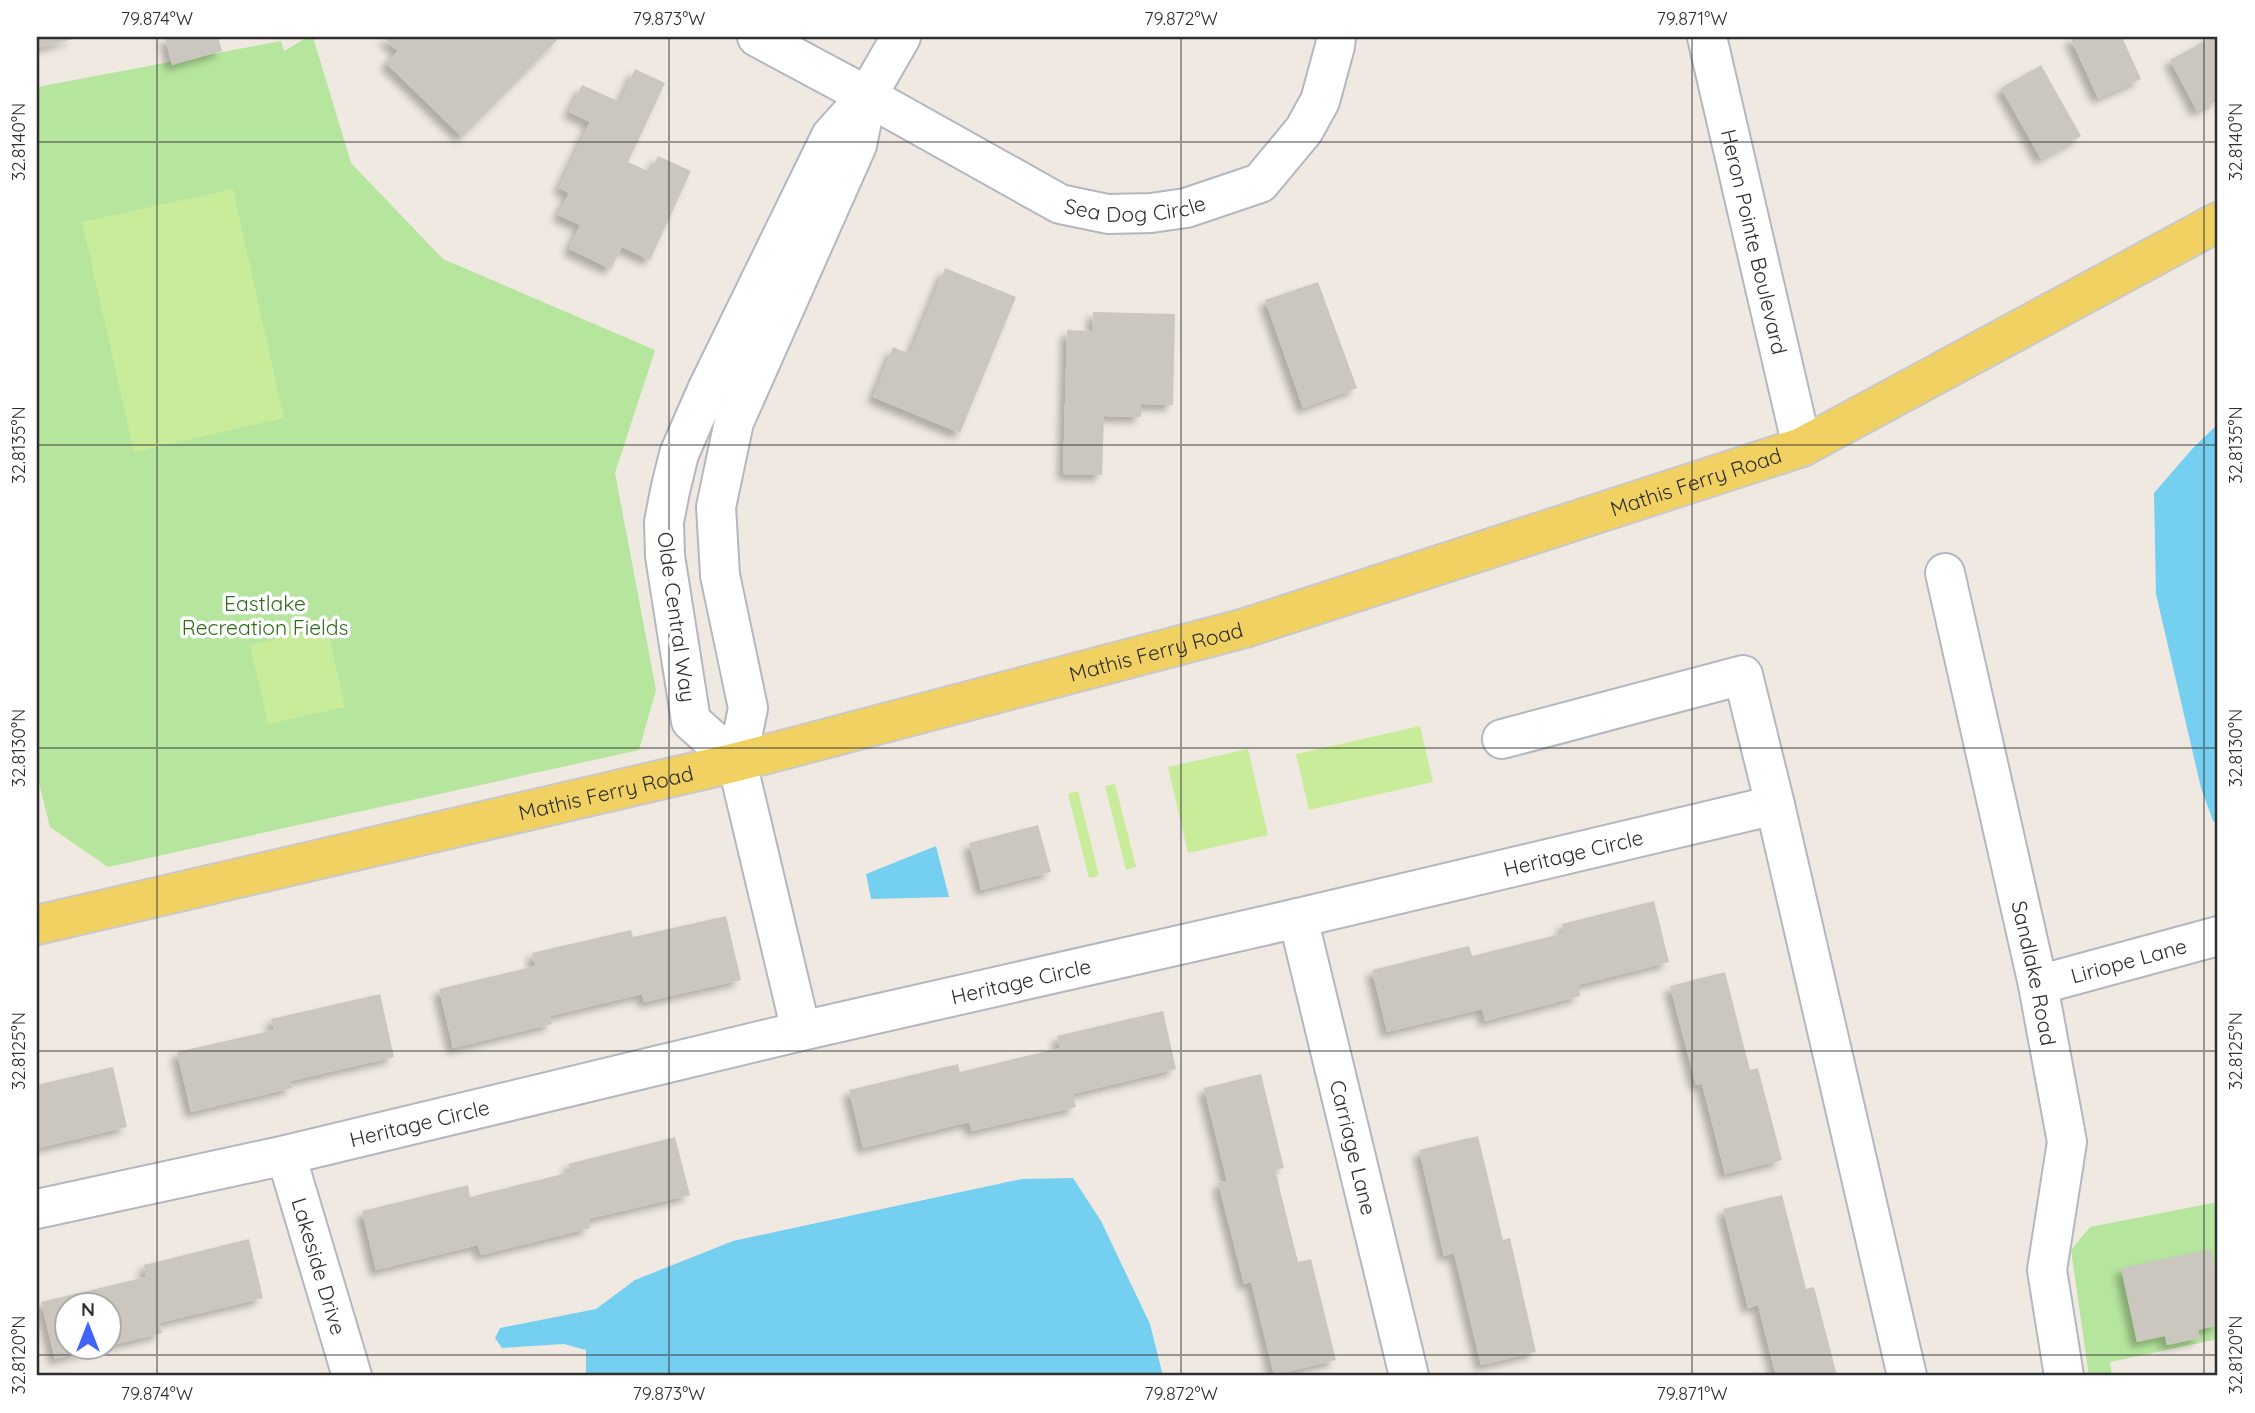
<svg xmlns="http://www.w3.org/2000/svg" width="2255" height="1413" viewBox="0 0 2255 1413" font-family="Quicksand,sans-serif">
  <defs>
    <filter id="shadow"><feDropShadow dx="-6" dy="6" stdDeviation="3.5" flood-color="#0004"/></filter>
  </defs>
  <rect width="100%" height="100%" fill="#efe9e1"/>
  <g fill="#b6e59e">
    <polygon points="308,37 313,37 351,163 443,259 655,350 615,473 656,690 639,750 108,867 50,827 37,775 37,87 281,41 284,51"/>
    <polygon points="2218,1202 2218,1339 2110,1362 2112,1376 2089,1376 2071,1250 2090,1227"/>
  </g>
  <g fill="#c9ec9a">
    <polygon points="233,189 284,418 134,452 82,222"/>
    <polygon points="327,628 345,707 268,724 250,645"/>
    <polygon points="1420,726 1433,782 1309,810 1296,754"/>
    <polygon points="1248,749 1268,835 1188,853 1168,767"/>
    <polygon points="1115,784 1136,867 1126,870 1105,786"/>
    <polygon points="1078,791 1099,876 1089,878 1068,794"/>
  </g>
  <g fill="#75cff0">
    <polygon points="2218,424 2218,823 2213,821 2201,788 2156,594 2154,493 2193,448"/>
    <polygon points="936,846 949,897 871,899 866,874"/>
    <polygon points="1073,1178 1101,1221 1150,1324 1163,1376 586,1376 586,1350 564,1344 502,1348 495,1338 500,1328 596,1309 635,1280 733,1241 1022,1179"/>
  </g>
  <g fill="#cbc7bf" filter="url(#shadow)">
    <polygon points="37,37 73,37 73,39 37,48"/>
    <polygon points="165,37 218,37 222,51 172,65"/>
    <polygon points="383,37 560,37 462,137 386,63 398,51"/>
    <polygon points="2070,37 2122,37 2141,79 2098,98"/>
    <polygon points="2205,37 2218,37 2218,100 2197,111 2170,60 2207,40"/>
    <polygon points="2041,65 2081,136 2041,159 2001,88"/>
    <polygon points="635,69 665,83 628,162 650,172 658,156 691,171 650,260 622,247 611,269 569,249 580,225 558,215 569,193 559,188 590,122 569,112 582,85 620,102"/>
    <polygon points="945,268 1016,297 960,433 873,397 893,347 910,354"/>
    <polygon points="1318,282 1357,388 1303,408 1265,300"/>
    <polygon points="1093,312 1175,314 1173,405 1141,404 1141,417 1104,416 1102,475 1063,474 1067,330 1092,331"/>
    <polygon points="1038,825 1051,872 981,890 969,843"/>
    <polygon points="1654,901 1669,962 1578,985 1580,996 1485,1021 1482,1009 1387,1032 1372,970 1469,946 1472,956 1564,933 1562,924"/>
    <polygon points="726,916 741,980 644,1002 642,994 550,1016 552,1024 453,1048 439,989 535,966 532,953 631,930 633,937"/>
    <polygon points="1725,972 1750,1070 1758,1068 1782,1160 1725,1174 1702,1084 1696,1085 1670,986"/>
    <polygon points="380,994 394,1057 290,1081 292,1088 191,1112 177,1052 274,1030 271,1019"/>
    <polygon points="1163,1011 1176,1069 1073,1094 1076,1107 972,1131 969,1122 863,1148 849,1090 958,1064 960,1072 1060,1048 1057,1036"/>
    <polygon points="113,1067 127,1127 38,1148 37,1085"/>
    <polygon points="1261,1074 1284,1168 1275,1170 1298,1262 1311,1259 1336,1360 1274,1375 1251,1282 1244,1284 1218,1182 1227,1181 1204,1088"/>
    <polygon points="1478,1136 1503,1240 1510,1238 1536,1352 1481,1365 1454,1253 1444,1256 1419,1150"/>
    <polygon points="675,1137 690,1195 588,1219 590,1228 481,1255 478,1245 376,1270 362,1211 468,1185 470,1197 571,1172 568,1164"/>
    <polygon points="1782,1195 1806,1289 1814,1287 1837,1376 1776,1376 1758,1305 1748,1308 1723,1209"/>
    <polygon points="249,1239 263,1298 159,1323 162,1333 108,1346 108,1304 66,1304 66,1346 104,1347 55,1359 41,1302 146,1277 144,1265"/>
    <polygon points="2211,1249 2218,1283 2218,1325 2198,1330 2200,1338 2167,1345 2165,1336 2137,1342 2121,1268"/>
  </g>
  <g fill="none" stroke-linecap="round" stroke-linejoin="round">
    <defs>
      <g id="minor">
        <path id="s1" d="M757,37L867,96L1060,204L1108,214L1151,213L1186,208L1260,183L1304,130L1320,101L1335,46L1336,37"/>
        <path id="s2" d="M1707,37L1802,447"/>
        <path id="s3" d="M1945,573L2038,985L2067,1142L2047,1270L2064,1376"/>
        <polyline points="1502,739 1743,675 1775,805"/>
        <polyline points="737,762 691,721 665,556 664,522 670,491 679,454 707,390 831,136 867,96 901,37"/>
        <path id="s4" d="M1298,918L1409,1376"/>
        <path id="s5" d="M2038,985L2218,936"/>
        <polyline points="801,1031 737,762 748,708 720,575 716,507 734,422 857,145 867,96"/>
        <path id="s6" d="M286,1155L352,1376"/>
        <path id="s7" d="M37,1209L286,1155L801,1031L1298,918L1775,805L1907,1376"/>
      </g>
      <g id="major">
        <path id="s8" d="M37,925L737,762L1245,628L1802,447L2218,222"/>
      </g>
    </defs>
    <use href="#minor" stroke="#b4b7c1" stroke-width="42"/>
    <use href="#major" stroke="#c9c9c9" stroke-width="42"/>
    <use href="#minor" stroke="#fff" stroke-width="38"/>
    <use href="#major" stroke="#f2d163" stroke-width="38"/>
  </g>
  <path fill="none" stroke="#2e2e2e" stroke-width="2" stroke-opacity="0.45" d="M157,37V1376M669,37V1376M1181,37V1376M1692,37V1376M2204,37V1376M37,142H2218M37,445H2218M37,748H2218M37,1051H2218M37,1355H2218"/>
  <g text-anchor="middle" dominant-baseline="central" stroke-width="7" stroke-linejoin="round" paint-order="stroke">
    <g font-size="21" fill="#2e2e2e" stroke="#fff">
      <text stroke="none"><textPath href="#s1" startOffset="422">Sea Dog Circle</textPath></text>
      <text stroke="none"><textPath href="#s2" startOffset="210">Heron Pointe Boulevard</textPath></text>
      <text stroke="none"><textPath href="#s8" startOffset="1718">Mathis Ferry Road</textPath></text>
      <text transform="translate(677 617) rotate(82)">Olde Central Way</text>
      <text stroke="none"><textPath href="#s8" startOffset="1152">Mathis Ferry Road</textPath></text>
      <text stroke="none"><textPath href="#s8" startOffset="584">Mathis Ferry Road</textPath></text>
      <text stroke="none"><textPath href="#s7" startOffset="1577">Heritage Circle</textPath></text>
      <text stroke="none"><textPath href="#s5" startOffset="94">Liriope Lane</textPath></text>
      <text stroke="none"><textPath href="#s3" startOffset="410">Sandlake Road</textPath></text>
      <text stroke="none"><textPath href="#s7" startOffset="1010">Heritage Circle</textPath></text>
      <text stroke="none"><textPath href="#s7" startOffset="392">Heritage Circle</textPath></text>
      <text stroke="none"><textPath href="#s4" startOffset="236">Carriage Lane</textPath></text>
      <text stroke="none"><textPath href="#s6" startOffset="116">Lakeside Drive</textPath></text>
    </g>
    <g font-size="21" fill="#2c6e1b" stroke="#fff">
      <text x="265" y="603">Eastlake<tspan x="265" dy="24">Recreation Fields</tspan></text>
    </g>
  </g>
  <rect width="2255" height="1413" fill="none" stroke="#ffffff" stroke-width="77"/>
  <g transform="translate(88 1326)"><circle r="33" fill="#ffffff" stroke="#ababab" stroke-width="2"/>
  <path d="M0-5L12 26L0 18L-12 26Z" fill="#4264fb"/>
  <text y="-10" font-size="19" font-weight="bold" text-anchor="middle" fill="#2e2e2e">N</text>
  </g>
  <rect x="38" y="38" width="2178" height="1336" fill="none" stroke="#2e2e2e" stroke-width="2.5"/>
  <g font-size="18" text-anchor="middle" fill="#2e2e2e">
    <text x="157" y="25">79.874°W</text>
    <text x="669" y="25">79.873°W</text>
    <text x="1181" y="25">79.872°W</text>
    <text x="1692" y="25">79.871°W</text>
    <text transform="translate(19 142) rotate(-90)" y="6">32.8140°N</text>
    <text transform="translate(2236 142) rotate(-90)" y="6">32.8140°N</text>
    <text transform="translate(19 445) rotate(-90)" y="6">32.8135°N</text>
    <text transform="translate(2236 445) rotate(-90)" y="6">32.8135°N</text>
    <text transform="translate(19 748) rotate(-90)" y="6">32.8130°N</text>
    <text transform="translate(2236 748) rotate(-90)" y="6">32.8130°N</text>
    <text transform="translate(19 1051) rotate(-90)" y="6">32.8125°N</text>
    <text transform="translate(2236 1051) rotate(-90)" y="6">32.8125°N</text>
    <text transform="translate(19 1355) rotate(-90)" y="6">32.8120°N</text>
    <text transform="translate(2236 1355) rotate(-90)" y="6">32.8120°N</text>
    <text x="157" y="1400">79.874°W</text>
    <text x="669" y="1400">79.873°W</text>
    <text x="1181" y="1400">79.872°W</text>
    <text x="1692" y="1400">79.871°W</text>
  </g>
</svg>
